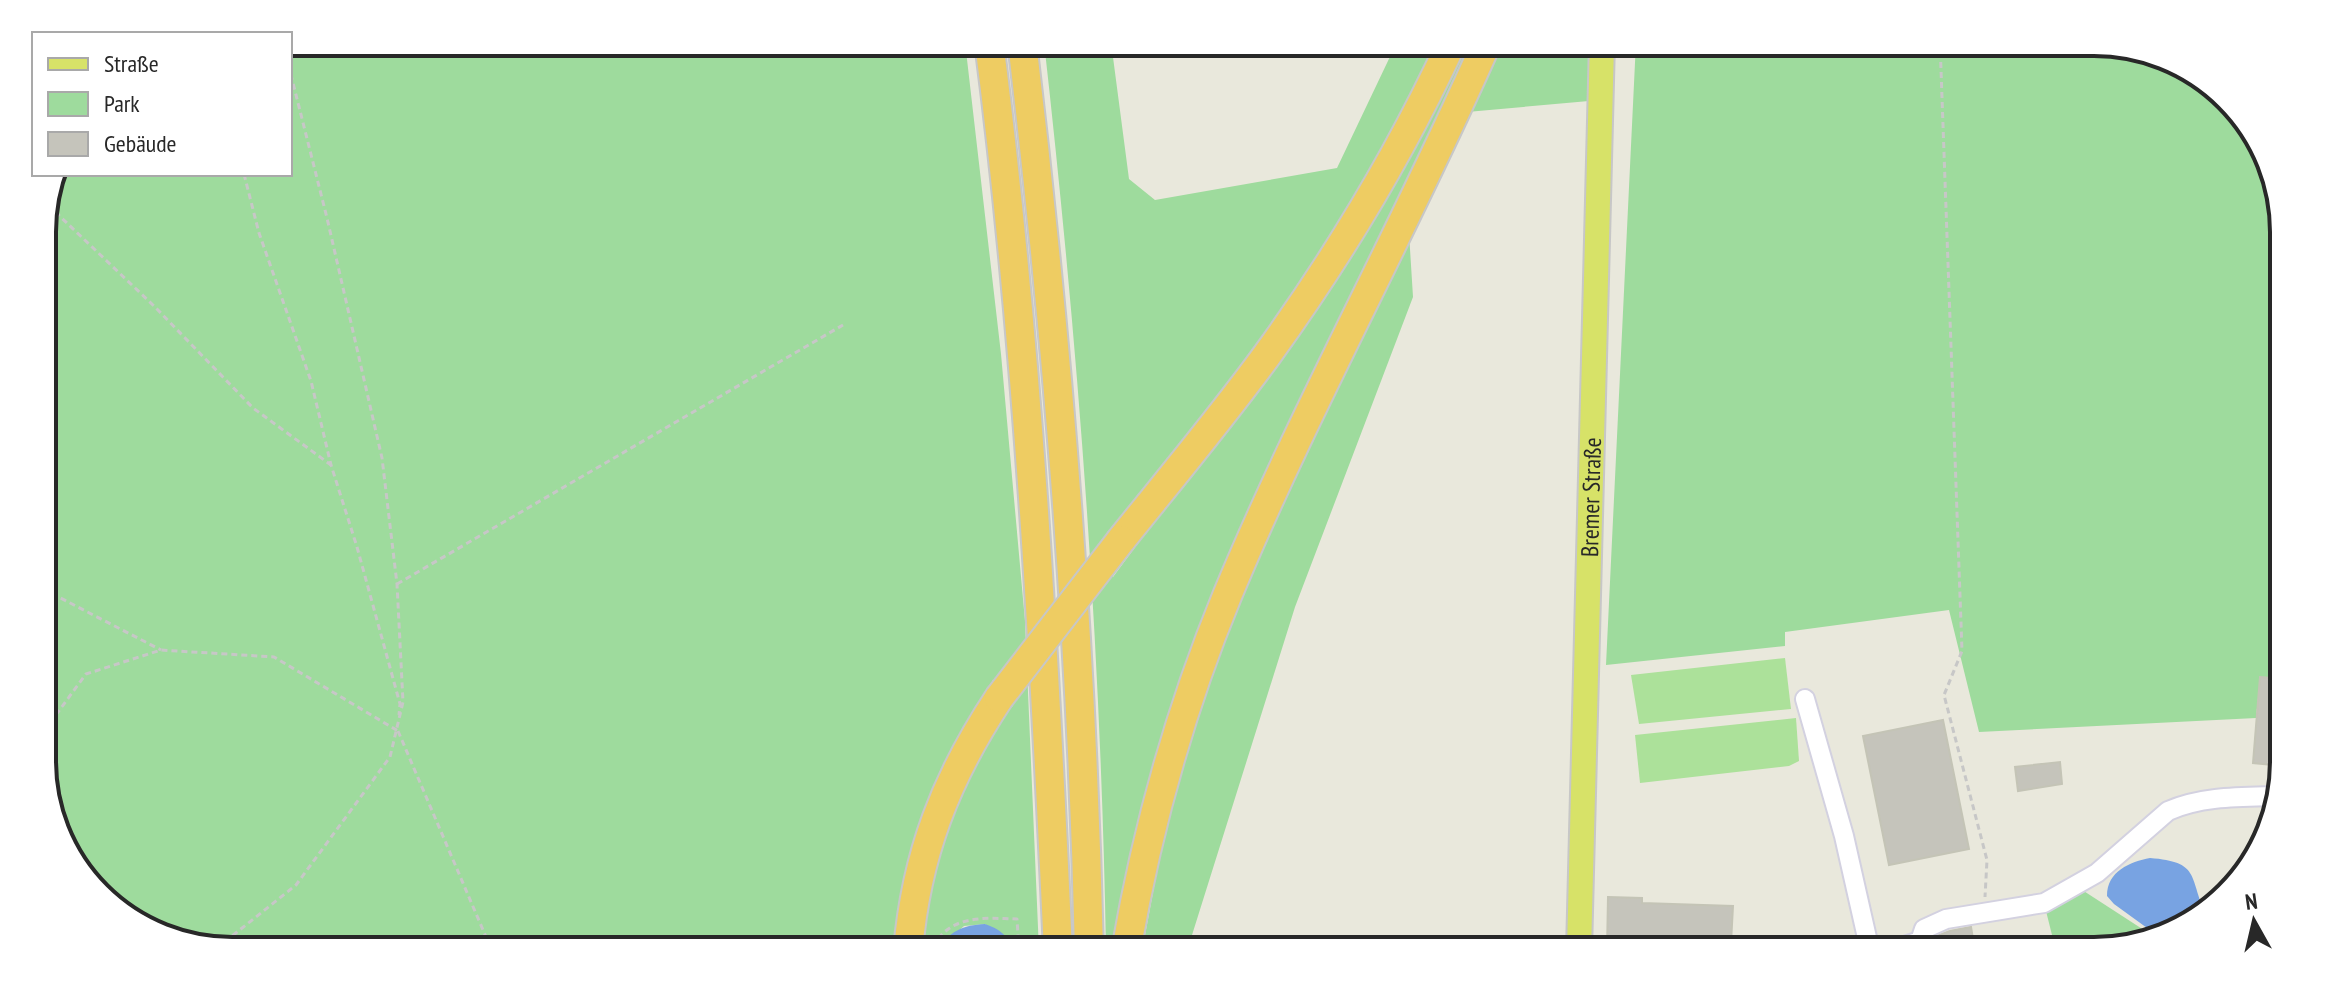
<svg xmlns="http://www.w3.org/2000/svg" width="2326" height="993" viewBox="0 0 2326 993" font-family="'PT Sans Narrow',sans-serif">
  <rect width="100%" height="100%" fill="#e9e8dc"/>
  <g fill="#9edb9d">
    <polygon points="290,42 965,42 1001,354 1025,621 1039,951 1012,951 1011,946 985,924 964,926 937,951 918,951 942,833 989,731 1009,709 993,680 944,763 921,823 897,951 232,951 160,937 82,877 44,786 42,219 55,174 290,174"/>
    <path d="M1044,42H1111L1129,179L1155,200L1337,168L1397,42H1438L1379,159L1317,262L1253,355L1107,539L1113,577L1203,456L1462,42H1477L1296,416L1117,951H1106C1101,647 1078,344 1044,42Z"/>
    <polygon points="1497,42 1591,42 1589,101 1467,112"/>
    <polygon points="1636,42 2094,42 2166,56 2244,116 2282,207 2284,679 2260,678 2256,718 1979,732 1949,610 1785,632 1785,646 1606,665"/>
    <polygon points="1409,233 1413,297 1295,607 1187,951 1142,951 1168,813 1237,598"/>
    <polygon points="2076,886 2150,934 2106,951 2056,951 2044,903"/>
  </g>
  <g fill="#ace19a">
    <polygon points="1785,658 1791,709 1639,724 1631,675"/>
    <polygon points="1796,718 1799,761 1789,766 1640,783 1635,735"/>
  </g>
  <g fill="#78a3e2">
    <path d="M2150,858C2200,862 2189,876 2205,913L2154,933L2114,904L2107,896C2107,871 2130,862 2150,858Z"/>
    <path d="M985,924C999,929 1009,935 1012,951H937C949,931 963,925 985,924Z"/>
  </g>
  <g fill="#c5c4bb" stroke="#c4c4b6" stroke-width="2">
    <polygon points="2260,677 2284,679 2283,766 2253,763"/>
    <polygon points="1943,720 1969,849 1889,865 1863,736"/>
    <polygon points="2060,762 2062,784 2018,791 2015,767"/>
    <polygon points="1608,897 1642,898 1642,903 1733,906 1731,943 1641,940 1641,951 1607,951"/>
    <polygon points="1971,927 1975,951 1939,951 1937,936 1950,931"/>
  </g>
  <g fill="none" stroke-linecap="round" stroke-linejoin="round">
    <defs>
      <g id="minor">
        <polyline points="1805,699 1844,836 1870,951"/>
        <polyline points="1889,951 1920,941"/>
        <path d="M1925,951L1920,941L1924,929L1946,919L2044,903L2097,873L2168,811C2202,796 2241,797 2277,796"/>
      </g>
      <g id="major">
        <path id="s1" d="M1579,951L1602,42"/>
      </g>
      <g id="highway">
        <path d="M989,42C1028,344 1044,647 1058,951"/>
        <path d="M1022,42C1058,343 1082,647 1089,951"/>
        <path d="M1121,540C1170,479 1221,418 1267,355C1338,257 1401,152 1452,42"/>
        <path d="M908,951C916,855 946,778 999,698"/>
        <path d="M1126,951C1147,829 1180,710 1227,596C1305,408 1405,229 1487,42"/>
      </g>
    </defs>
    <use href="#minor" stroke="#d3d1e0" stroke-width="22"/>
    <use href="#major" stroke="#c7c7c7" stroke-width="28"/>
    <use href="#highway" stroke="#c7c7c7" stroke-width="32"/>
    <g stroke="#c7c7c7" stroke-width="3" stroke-dasharray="6 4" stroke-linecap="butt">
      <polyline points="1940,42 1962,651 1944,695 1987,860 1985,897"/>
      <polyline points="244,174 259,233 311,381 331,465 357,547 400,704 399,715"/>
      <polyline points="48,205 154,306 253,408 331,465"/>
      <polyline points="397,584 843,325"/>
      <polyline points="43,589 161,650"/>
      <polyline points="44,731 86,674 161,650 274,657 398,731"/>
      <polyline points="398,731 492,951"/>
      <path d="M933,947C950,914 985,918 1017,919L1019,951"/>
      <polyline points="217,948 296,885 390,757 403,702 397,584 382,458 327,218 290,71"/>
    </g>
    <use href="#minor" stroke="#fff" stroke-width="18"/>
    <use href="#major" stroke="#d7e268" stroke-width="24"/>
    <use href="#highway" stroke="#eecc62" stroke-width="28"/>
    <defs>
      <polyline id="highway-bridge" points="999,698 1121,540"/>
    </defs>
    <use href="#highway-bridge" stroke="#c7c7c7" stroke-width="32" stroke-linecap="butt"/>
    <use href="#highway-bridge" stroke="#eecc62" stroke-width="28"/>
  </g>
  <g text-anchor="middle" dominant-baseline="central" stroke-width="6" stroke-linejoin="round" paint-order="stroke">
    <g font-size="24" fill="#282828" stroke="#fff">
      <text stroke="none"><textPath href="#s1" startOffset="454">Bremer Straße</textPath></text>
    </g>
  </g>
  <path d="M0 0H2326V993H0ZM232 56H2094A176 176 0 0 1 2270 232V761A176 176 0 0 1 2094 937H232A176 176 0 0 1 56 761V232A176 176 0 0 1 232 56Z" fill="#fff" fill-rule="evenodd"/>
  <path fill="none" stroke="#282828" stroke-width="4" d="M232 56H2094A176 176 0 0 1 2270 232V761A176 176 0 0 1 2094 937H232A176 176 0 0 1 56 761V232A176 176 0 0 1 232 56Z"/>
  <rect x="32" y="32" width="260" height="144" fill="#ffffff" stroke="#a9a9a9" stroke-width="2"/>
  <rect x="48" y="58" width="40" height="12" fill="#d7e268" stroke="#a9a9a9" stroke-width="2"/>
  <text x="104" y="72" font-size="24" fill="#282828">Straße</text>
  <rect x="48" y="92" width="40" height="24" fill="#9edb9d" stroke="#a9a9a9" stroke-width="2"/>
  <text x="104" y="112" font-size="24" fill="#282828">Park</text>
  <rect x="48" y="132" width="40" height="24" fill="#c5c4bb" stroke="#a9a9a9" stroke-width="2"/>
  <text x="104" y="152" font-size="24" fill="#282828">Gebäude</text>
  <g transform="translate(2254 921) rotate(352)" stroke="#ffffff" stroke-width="6" paint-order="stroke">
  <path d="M0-6L14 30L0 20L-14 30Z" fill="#282828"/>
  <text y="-12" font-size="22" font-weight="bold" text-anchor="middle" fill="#282828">N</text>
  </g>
</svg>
